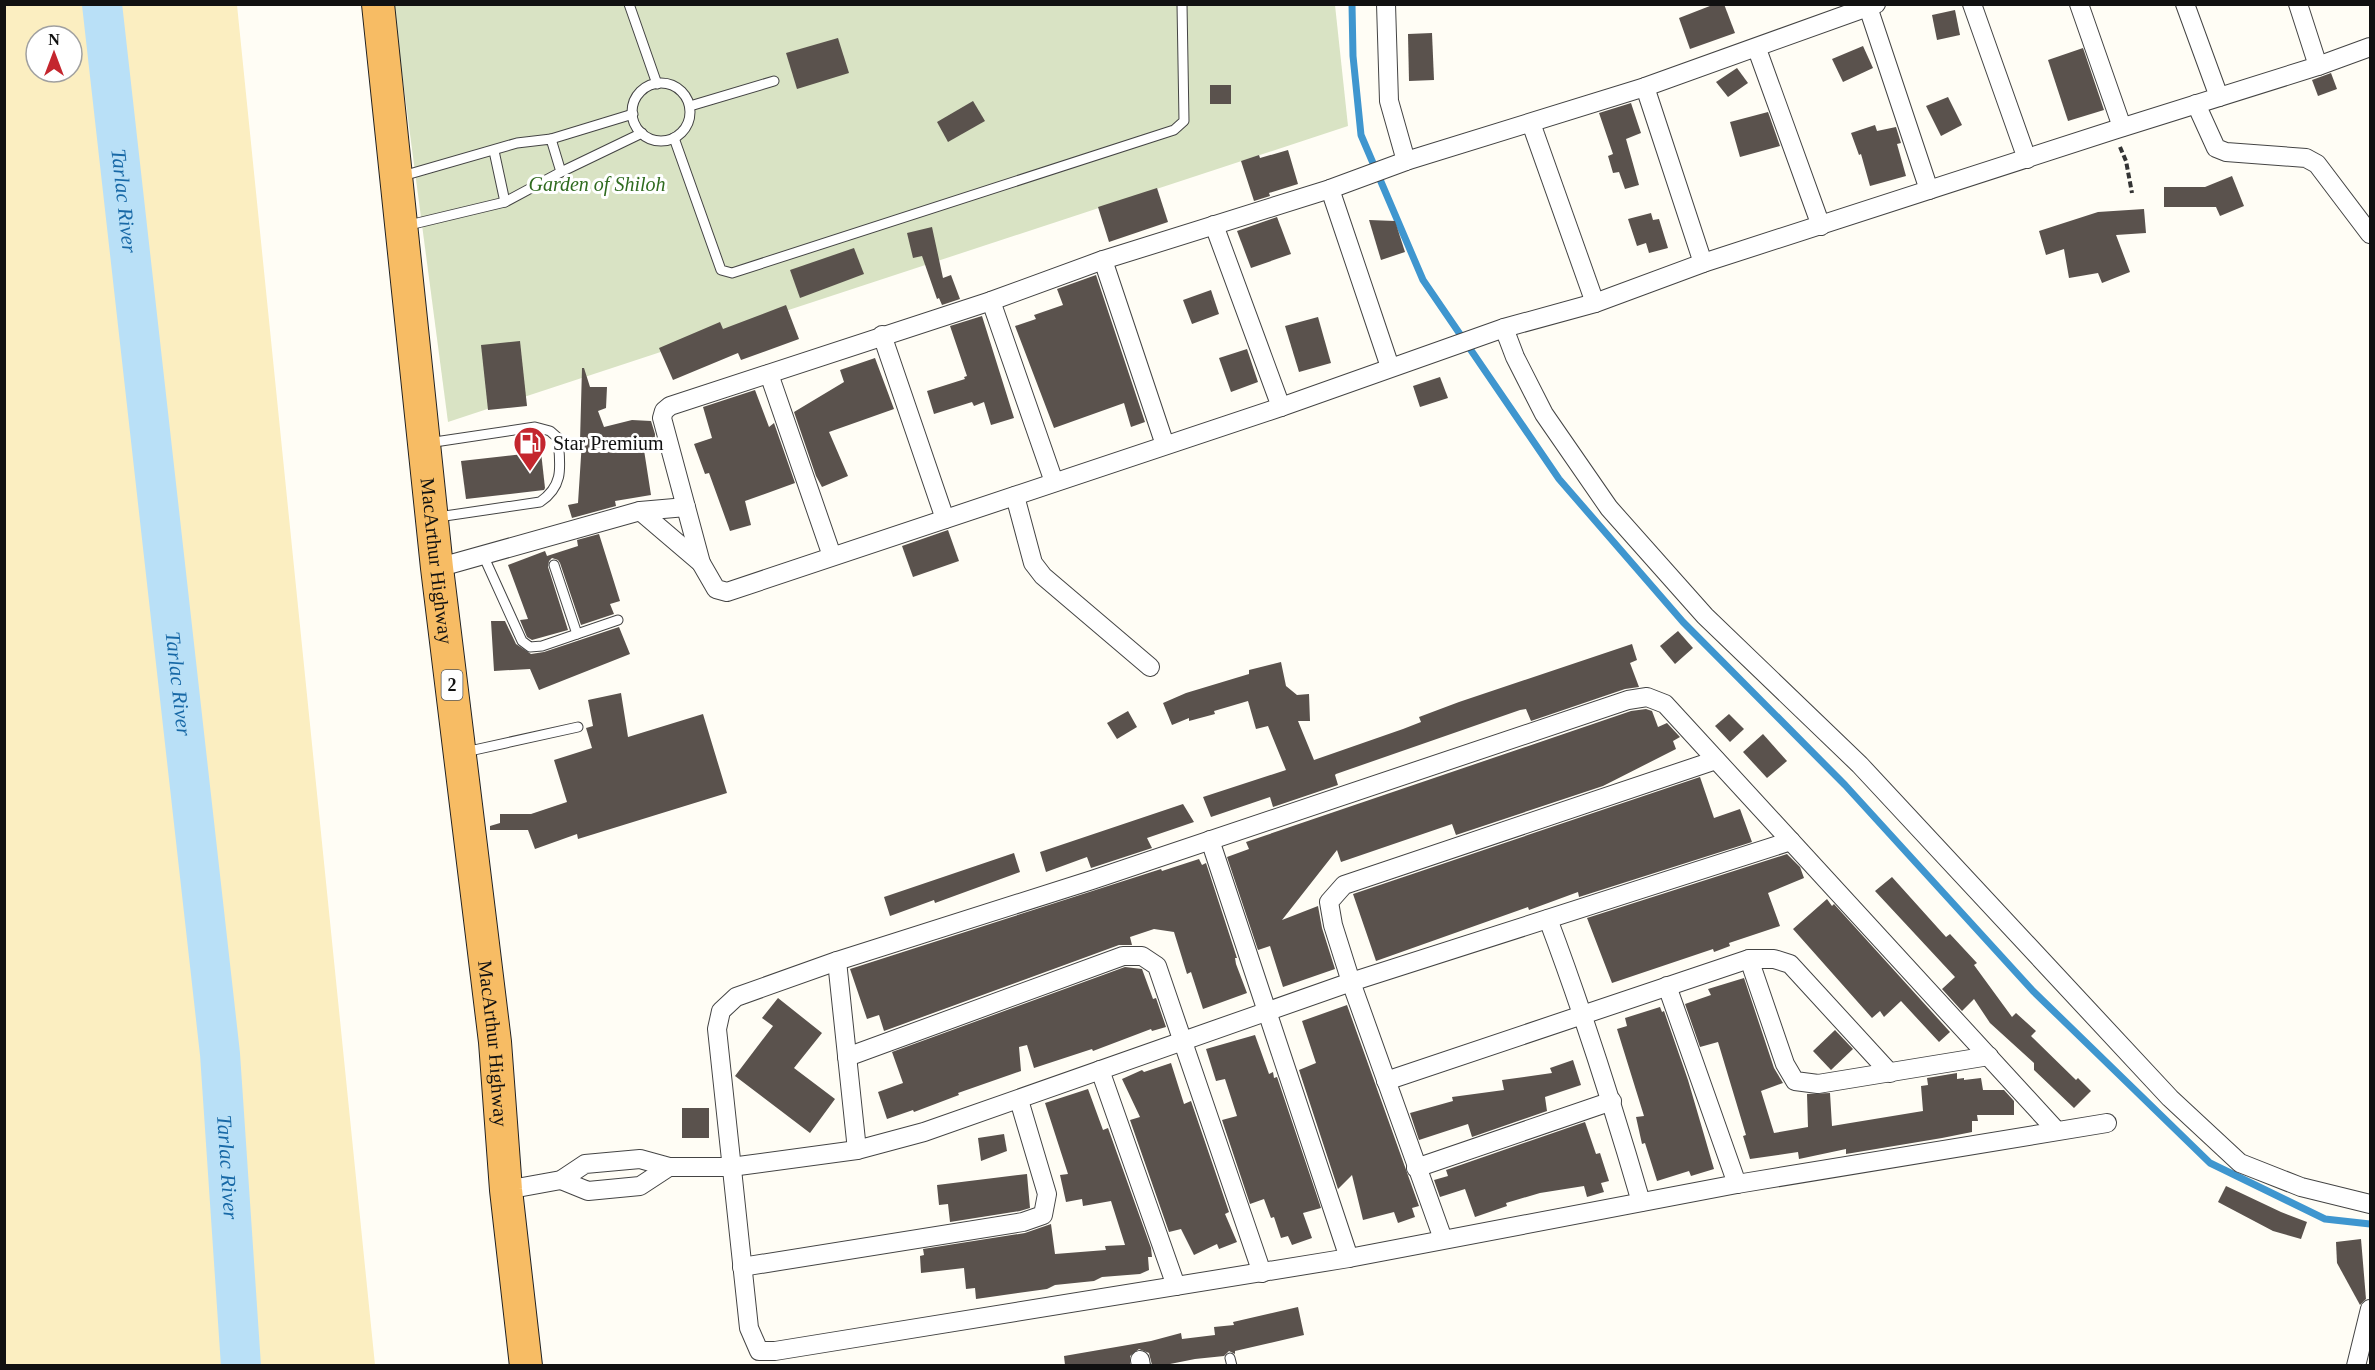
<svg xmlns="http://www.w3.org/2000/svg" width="2375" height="1370" viewBox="0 0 2375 1370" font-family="Georgia,serif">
  <rect width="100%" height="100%" fill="#fffdf5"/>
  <path fill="#fbeec1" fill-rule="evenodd" d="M5,4L237,5L375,1365H5ZM36,36H72V72H36Z"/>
  <polygon fill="#d9e3c4" points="393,5 1335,5 1348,126 448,422"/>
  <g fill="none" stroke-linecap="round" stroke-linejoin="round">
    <polyline stroke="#3f96cf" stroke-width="7" points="1352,4 1353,56 1361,135 1423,280 1559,479 1683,622 1845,785 2033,991 2210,1163 2325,1219 2370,1224"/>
    <path stroke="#b9e0f7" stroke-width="40" id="s1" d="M102,4L220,1054L241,1366"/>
  </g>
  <g fill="#5a524d">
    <polygon points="1715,4 1724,4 1735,33 1690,49 1679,18"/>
    <polygon points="1955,10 1960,35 1937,40 1932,15"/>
    <polygon points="1432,33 1434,80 1409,81 1408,34"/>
    <polygon points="838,38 849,73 797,89 786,53"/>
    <polygon points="1863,46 1873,68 1843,82 1832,59"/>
    <polygon points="2083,48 2104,110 2068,121 2048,60"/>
    <polygon points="1737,68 1748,83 1728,97 1716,82"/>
    <polygon points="2331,73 2337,89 2318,96 2312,80"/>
    <rect x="1210" y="85" width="21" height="19"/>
    <polygon points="1948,97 1962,125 1941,136 1926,106"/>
    <polygon points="973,101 985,121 948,142 937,122"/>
    <polygon points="1631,103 1641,133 1626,139 1639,185 1625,189 1619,172 1613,173 1608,156 1613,154 1599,113"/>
    <polygon points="1768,112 1780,146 1740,157 1730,122"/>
    <polygon points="1875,125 1877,131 1896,127 1901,143 1897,144 1906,176 1870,186 1861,154 1859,155 1851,133"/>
    <polygon points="1288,150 1298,184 1269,193 1270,196 1254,201 1241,161 1259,155 1260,158"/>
    <polygon points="2232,176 2244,206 2220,216 2216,207 2164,207 2164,187 2205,187"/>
    <polygon points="1157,188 1168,222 1109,242 1098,207"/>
    <polygon points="2144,209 2146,233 2116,235 2130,272 2102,283 2098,273 2069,278 2064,249 2046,255 2039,231 2098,212"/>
    <polygon points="1651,213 1653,220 1659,219 1668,248 1649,253 1646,243 1637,246 1628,219"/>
    <polygon points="1277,217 1291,254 1251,268 1237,231"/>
    <polygon points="1369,220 1395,221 1405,252 1381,260"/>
    <polygon points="932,227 943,278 951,275 960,299 942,305 939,298 937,299 922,256 913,258 907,233"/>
    <polygon points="854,248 864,274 800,298 790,270"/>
    <polygon points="1096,275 1145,422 1131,427 1124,403 1054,428 1015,326 1036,319 1034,315 1063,305 1057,289"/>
    <polygon points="1211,290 1219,314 1192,324 1183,300"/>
    <polygon points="786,305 799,339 741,360 738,353 673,380 659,348 720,322 723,329"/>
    <polygon points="982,316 1014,418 991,425 984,402 974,406 972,402 934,414 927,391 965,379 964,377 967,376 950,326"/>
    <polygon points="1318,317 1331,363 1299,372 1285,326"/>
    <polygon points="520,341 527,406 488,410 481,345"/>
    <polygon points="1247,349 1258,382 1231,392 1219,358"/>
    <polygon points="875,358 894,409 829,432 848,476 822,487 816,476 794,412 844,382 840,370"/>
    <polygon points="582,368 584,368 590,387 607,387 606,408 598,411 604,427 632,420 651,421 655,434 654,451 644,450 651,495 615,501 616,506 572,518 568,505 578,503 582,441 580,441"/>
    <polygon points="1440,377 1448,398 1420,407 1413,386"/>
    <polygon points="755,390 769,427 774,423 795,483 745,501 751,525 730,531 709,473 705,474 694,444 712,438 703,407"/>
    <polygon points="541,452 545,488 544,490 466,499 461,461"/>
    <polygon points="948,530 959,561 913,577 902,546"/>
    <polygon points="599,534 620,601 610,604 614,614 581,625 560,563 558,560 552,558 549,561 548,567 568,630 532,640 527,637 520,620 528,619 508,565 545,551 547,556 578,546 577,540"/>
    <polygon points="491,621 505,621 516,644 531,654 544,652 619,627 630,654 539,690 530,669 494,671"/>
    <polygon points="1678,631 1693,648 1675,664 1660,646"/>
    <polygon points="1632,644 1637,660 1630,663 1639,687 1625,689 1531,721 1526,709 1520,710 1336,774 1335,775 1338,785 1273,807 1270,797 1211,817 1203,797 1286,770 1268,726 1256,729 1248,701 1214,711 1215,714 1189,721 1189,718 1172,725 1163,703 1186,693 1249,674 1249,670 1281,662 1286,686 1297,695 1309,694 1310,721 1298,721 1314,760 1403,729 1421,722 1419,717 1459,702"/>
    <polygon points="621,693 628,737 703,714 727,793 578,839 577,834 535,849 528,830 490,830 490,826 500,823 500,814 531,814 567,802 554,760 592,748 586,728 593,726 588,700"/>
    <polygon points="1646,709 1652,711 1658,727 1667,723 1680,737 1673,741 1676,749 1603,786 1456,835 1452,824 1341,862 1337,850 1282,920 1318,906 1322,928 1335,969 1283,987 1270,946 1258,950 1227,857 1249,849 1246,842 1631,711"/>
    <polygon points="1128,711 1137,727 1117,739 1107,723"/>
    <polygon points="1729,714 1744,729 1730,742 1715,726"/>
    <polygon points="1763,734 1787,761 1767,778 1743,752"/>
    <polygon points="1700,777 1714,818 1740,809 1752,842 1579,897 1578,892 1529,910 1528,907 1376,961 1353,894"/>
    <polygon points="1183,804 1194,822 1147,838 1152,848 1091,868 1087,857 1046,872 1040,852"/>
    <polygon points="1014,853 1020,872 935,903 934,900 890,916 884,897"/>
    <polygon points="1787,854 1800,867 1804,878 1768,893 1780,926 1729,943 1730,946 1714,952 1713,949 1612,983 1587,918"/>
    <polygon points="1199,859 1202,865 1206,863 1237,958 1235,958 1236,964 1247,993 1203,1009 1191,972 1187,974 1174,932 1154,929 1130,937 1132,945 1119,945 884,1031 879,1015 867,1019 850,969 1161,869 1162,871"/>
    <polygon points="1892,877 1946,937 1950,934 1977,963 1974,965 2012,1017 2016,1013 2036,1031 2031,1036 2076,1080 2078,1078 2091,1091 2074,1108 2034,1070 2034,1063 1990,1023 1974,999 1962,1011 1942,989 1955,977 1875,891"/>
    <polygon points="1827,899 1832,906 1834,904 1950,1032 1939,1042 1901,1001 1884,1017 1880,1011 1872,1018 1793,929"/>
    <polygon points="1125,967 1142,969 1153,999 1156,998 1166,1027 1152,1031 1151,1029 1093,1051 1092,1049 1034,1068 1027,1045 1019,1047 1021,1071 958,1093 959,1095 914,1112 913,1110 887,1119 878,1092 903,1083 892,1052"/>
    <polygon points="1744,978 1774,1068 1783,1083 1761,1091 1774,1133 1808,1127 1807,1094 1830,1093 1832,1126 1923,1111 1921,1086 1928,1085 1927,1078 1957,1073 1957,1079 1964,1078 1964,1080 1981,1078 1983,1090 2004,1090 2014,1101 2014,1115 1977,1115 1978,1121 1972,1121 1972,1132 1942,1138 1846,1154 1846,1149 1799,1159 1798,1152 1750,1159 1743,1136 1746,1135 1718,1042 1700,1047 1685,1004 1711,995 1708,989"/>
    <polygon points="778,998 822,1033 794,1068 835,1099 810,1133 735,1076 773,1026 762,1018"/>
    <polygon points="1347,1005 1419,1206 1412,1208 1415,1217 1398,1223 1394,1212 1363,1220 1352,1175 1338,1189 1299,1070 1316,1063 1302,1021"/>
    <polygon points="1660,1007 1662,1012 1664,1011 1688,1080 1714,1169 1691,1176 1689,1171 1657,1181 1645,1143 1642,1144 1636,1117 1644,1116 1617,1029 1627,1026 1625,1018"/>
    <polygon points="1835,1030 1853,1049 1831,1070 1813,1051"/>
    <polygon points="1255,1035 1269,1074 1273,1072 1274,1078 1277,1077 1321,1208 1303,1213 1312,1238 1292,1245 1288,1236 1281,1238 1274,1217 1271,1218 1264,1199 1250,1204 1222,1120 1237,1116 1225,1079 1216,1081 1206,1049"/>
    <polygon points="1573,1060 1581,1085 1545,1097 1547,1111 1472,1137 1468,1124 1419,1140 1410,1113 1453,1101 1452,1097 1504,1090 1502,1080 1552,1073 1550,1068"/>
    <polygon points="1171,1063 1184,1104 1191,1101 1229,1212 1225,1214 1237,1242 1219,1249 1217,1244 1194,1255 1181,1229 1169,1232 1130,1120 1140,1117 1122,1079 1142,1070 1144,1072"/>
    <polygon points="1088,1089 1103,1130 1108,1128 1151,1248 1152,1257 1148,1257 1149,1270 1140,1274 1102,1277 1094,1281 1055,1285 1047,1289 976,1299 975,1288 966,1289 964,1268 921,1273 920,1256 924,1255 923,1249 1025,1233 1051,1224 1055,1254 1106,1250 1105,1246 1125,1245 1111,1201 1083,1206 1082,1199 1066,1202 1060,1175 1068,1174 1045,1103"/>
    <rect x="682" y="1108" width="27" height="30"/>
    <polygon points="1585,1122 1596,1154 1600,1153 1609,1181 1601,1183 1604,1192 1587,1197 1584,1186 1540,1193 1506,1203 1507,1206 1475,1217 1465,1189 1440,1197 1434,1180 1448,1176 1446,1170"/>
    <polygon points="1004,1134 1007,1151 981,1161 978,1138"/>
    <polygon points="1027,1174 1030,1208 1020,1211 950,1222 948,1204 939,1205 937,1185"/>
    <polygon points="2226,1186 2281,1212 2307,1222 2301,1239 2273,1231 2218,1202"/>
    <polygon points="2361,1239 2366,1299 2360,1305 2337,1263 2336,1242"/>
    <polygon points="1298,1307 1304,1335 1235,1351 1235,1354 1229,1351 1224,1356 1195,1359 1165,1365 1152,1365 1149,1353 1139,1349 1130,1356 1130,1365 1065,1365 1064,1356 1151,1341 1181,1333 1182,1339 1215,1335 1214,1327 1234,1325 1233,1322"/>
  </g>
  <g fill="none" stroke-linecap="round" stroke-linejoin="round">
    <defs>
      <g id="service">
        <polyline points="629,4 657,84"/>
        <circle cx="661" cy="112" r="29"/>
        <polyline points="690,106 774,81"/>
        <polyline points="674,138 721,270 732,273 1174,130 1184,121 1182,4"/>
        <polyline points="551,139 633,114"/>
        <polyline points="494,151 505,202"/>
        <polyline points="561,172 642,133"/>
        <polyline points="399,177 517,143 551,139 561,172 505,202 405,226"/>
        <path d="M428,443L535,427L550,431L558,438C560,465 565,485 540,502L438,517"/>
        <polyline points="483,555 522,641 530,647 542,646 618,620"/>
        <polyline points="554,565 577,634"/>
        <polyline points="465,752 578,727"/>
        <polyline points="1230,1358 1232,1366"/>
      </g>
      <g id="minor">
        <polyline points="1386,4 1389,101 1406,161"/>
        <polyline points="1876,4 1645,87 1406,161 1330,189 1103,260 991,301 670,406 664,411 662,418 701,563 716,589 727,592 1281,407 1504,328 1595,303 1703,263 2114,130 2318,66 2370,47"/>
        <polyline points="1972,4 2027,159"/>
        <polyline points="2079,4 2122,127"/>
        <polyline points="2185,4 2219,97"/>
        <polyline points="2298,4 2318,66"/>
        <polyline points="1868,7 1929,190"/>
        <polyline points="1757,49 1821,226"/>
        <polyline points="1645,87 1703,263"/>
        <polyline points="2196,104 2216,148 2226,152 2306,158 2317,164 2370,234"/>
        <polyline points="1531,123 1595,303"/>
        <polyline points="1330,189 1390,367"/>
        <polyline points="1214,225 1281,407"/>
        <polyline points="1103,260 1165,445"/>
        <polyline points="991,301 1054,482"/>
        <polyline points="1504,328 1515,357 1544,414 1609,508 1705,616 1860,765 2170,1098 2240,1163 2301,1187 2370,1204"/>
        <polyline points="882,335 945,519"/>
        <polyline points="769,374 832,556"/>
        <polyline points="1015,496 1033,563 1043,576 1150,667"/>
        <polyline points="640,511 701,563"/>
        <polyline points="437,568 640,511 686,507"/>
        <polyline points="1210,840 1349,1258"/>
        <path d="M1548,919C1583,1012 1613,1106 1641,1202"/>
        <polyline points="1749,959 1785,1064 1795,1081 1818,1084 1989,1056"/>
        <polyline points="837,961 857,1150"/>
        <polyline points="1667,986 1737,1184"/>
        <polyline points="847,1057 1123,956 1142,956 1157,966 1262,1273"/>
        <polyline points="1100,1070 1176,1286"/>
        <polyline points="1386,1081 1749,959 1774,959 1790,964 1890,1073"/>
        <polyline points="2056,1130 1665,704 1647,697 1628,700 1092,880 837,961 736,997 721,1011 717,1029 749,1328 759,1351 775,1351 1349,1258 1737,1184 2107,1123"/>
        <polyline points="1416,1168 1612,1101"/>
        <polyline points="561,1180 588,1191 640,1186 669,1167"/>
        <polyline points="506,1190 561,1180 585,1164 640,1159 669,1167 731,1167 857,1150 924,1132 1351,982 1791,841"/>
        <polyline points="1443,1239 1351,982 1333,925 1329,902 1344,885 1716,760"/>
        <polyline points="742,1267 1023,1222 1043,1215 1047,1194 1019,1100"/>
        <polyline points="1140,1360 1141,1366"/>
        <polyline points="2356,1366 2370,1309"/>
      </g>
      <g id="trunk">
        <path id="s2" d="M378,4L437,568L495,1042L506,1190L526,1366"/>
      </g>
    </defs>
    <use href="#service" stroke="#444" stroke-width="11"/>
    <use href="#minor" stroke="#444" stroke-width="20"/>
    <use href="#trunk" stroke="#222" stroke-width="34"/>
    <polyline stroke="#333" stroke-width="4" stroke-dasharray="6 3" stroke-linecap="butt" points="2120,147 2126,161 2132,193"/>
    <use href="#service" stroke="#fff" stroke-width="9"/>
    <use href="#minor" stroke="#fff" stroke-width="18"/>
    <use href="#trunk" stroke="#f7bc64" stroke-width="32"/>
  </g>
  <defs>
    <symbol id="fuel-pin" viewBox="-11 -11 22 30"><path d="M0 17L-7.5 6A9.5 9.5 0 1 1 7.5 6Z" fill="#c4262e" stroke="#fff"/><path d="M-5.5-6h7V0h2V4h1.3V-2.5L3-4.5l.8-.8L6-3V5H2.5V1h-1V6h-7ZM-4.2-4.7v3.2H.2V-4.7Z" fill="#fff"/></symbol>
  </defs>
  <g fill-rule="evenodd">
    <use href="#fuel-pin" x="511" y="424" width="38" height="52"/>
  </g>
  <g text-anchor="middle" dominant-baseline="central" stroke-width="6" stroke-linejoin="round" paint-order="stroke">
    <rect fill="#fff" stroke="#585858" stroke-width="1.5" x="441.5" y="670" width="21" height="30" rx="4.5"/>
    <g font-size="18" font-weight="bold" fill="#111">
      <text x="452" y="685">2</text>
    </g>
    <g font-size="20" font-style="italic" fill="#2f6b1f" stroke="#fff">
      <text x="597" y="184">Garden of Shiloh</text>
    </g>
    <g font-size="20" fill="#111" stroke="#fff" text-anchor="start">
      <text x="553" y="443">Star Premium</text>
    </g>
    <g font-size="20" fill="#111" stroke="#fff">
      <text stroke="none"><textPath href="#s2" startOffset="560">MacArthur Highway</textPath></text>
      <text stroke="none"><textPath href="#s2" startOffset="1046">MacArthur Highway</textPath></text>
    </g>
    <g font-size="21" font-style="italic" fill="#1768a6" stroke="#fff">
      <text stroke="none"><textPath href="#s1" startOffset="198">Tarlac River</textPath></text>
      <text stroke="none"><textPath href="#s1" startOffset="684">Tarlac River</textPath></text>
      <text stroke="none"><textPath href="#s1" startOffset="1170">Tarlac River</textPath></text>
    </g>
  </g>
  <rect width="2375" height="1370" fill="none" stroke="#111111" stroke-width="12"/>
  <g transform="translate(54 54)"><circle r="28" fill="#ffffff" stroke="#a0a0a0" stroke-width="1.5"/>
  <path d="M0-4.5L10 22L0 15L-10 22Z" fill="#c4262e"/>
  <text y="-9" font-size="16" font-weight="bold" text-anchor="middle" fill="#111111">N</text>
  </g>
</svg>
